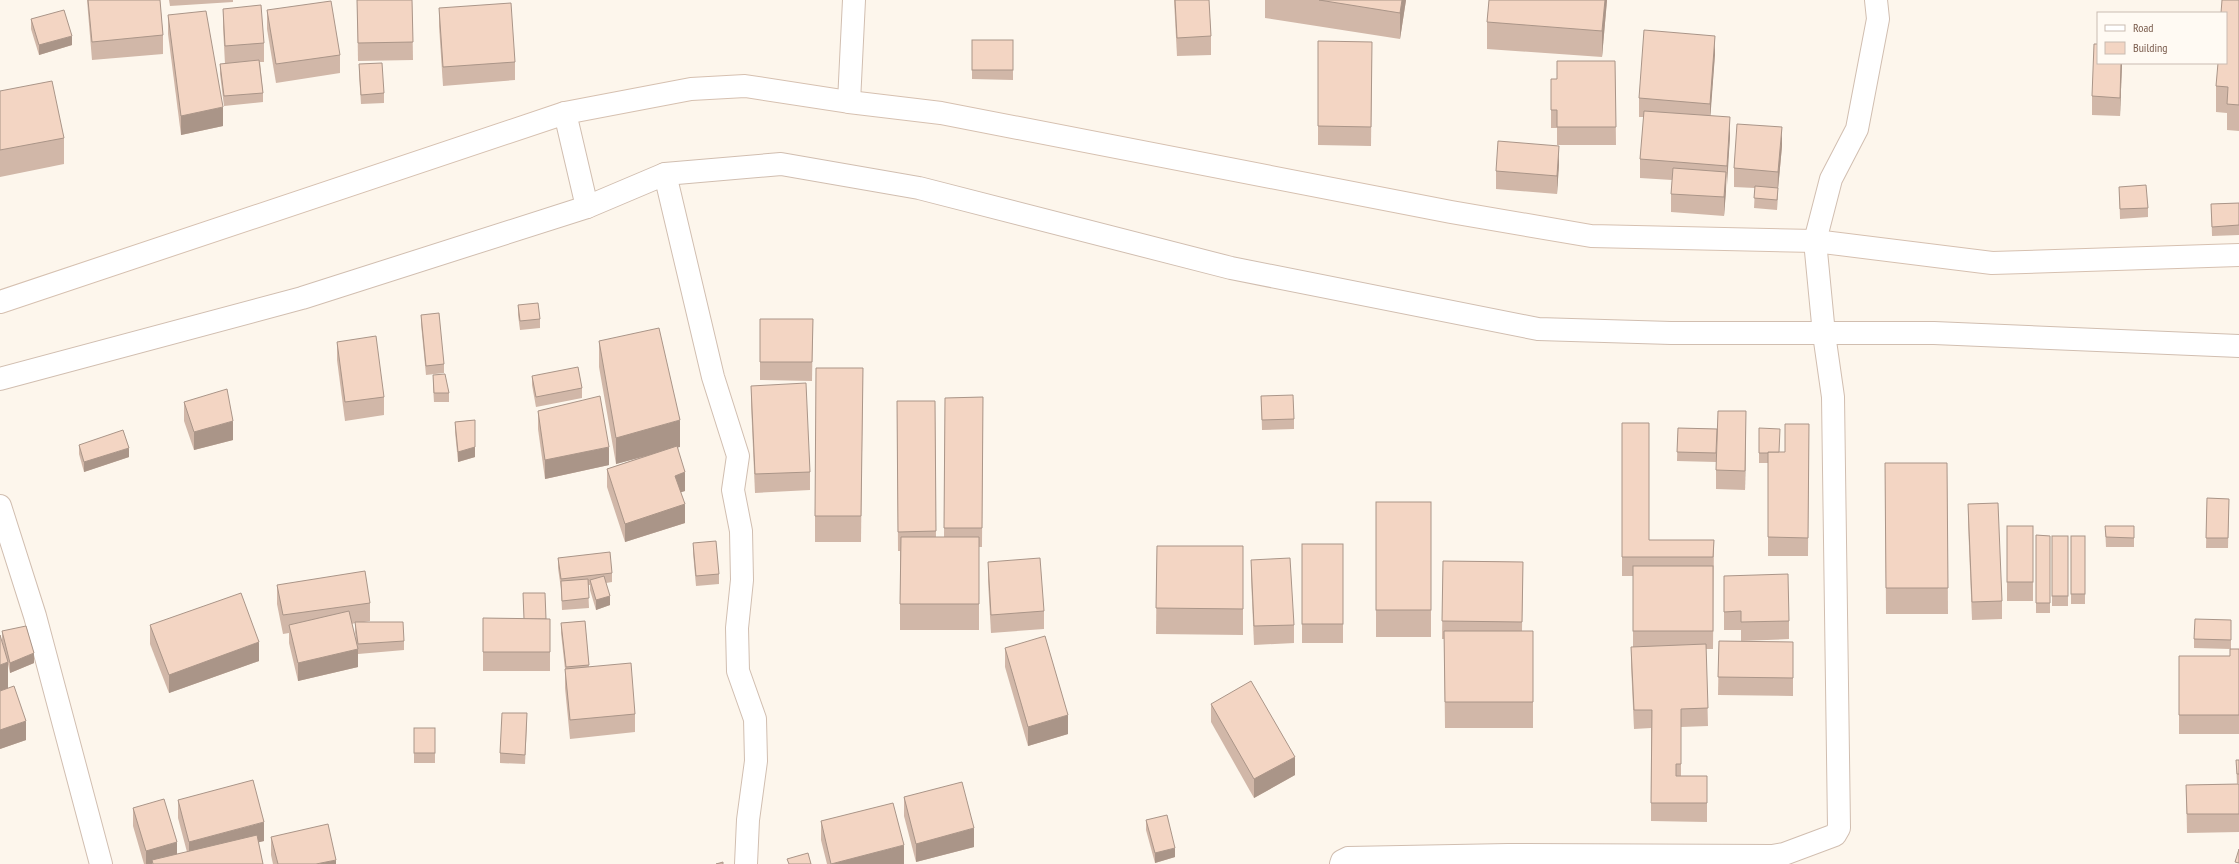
<svg xmlns="http://www.w3.org/2000/svg" width="2239" height="864" viewBox="0 0 2239 864" font-family="'PT Sans Narrow',sans-serif">
  <rect width="100%" height="100%" fill="#fdf6ec"/>
  <g fill="none" stroke-linecap="round" stroke-linejoin="round">
    <defs>
      <g id="street">
        <polyline points="849,102 854,0"/>
        <polyline points="665,174 781,164 919,188 1231,268 1538,329 1671,333 1934,333 2239,346"/>
        <polyline points="587,207 665,174 713,377 738,456 733,490 741,531 742,580 737,628 738,671 755,719 756,761 748,820 746,864"/>
        <polyline points="0,379 302,298 587,207 565,113"/>
        <polyline points="0,506 35,616 101,864"/>
        <polyline points="1341,864 1342,861 1348,858 1508,855 1772,856 1784,854 1835,835 1839,828 1833,397 1824,334 1815,241 1831,179 1857,129 1878,19 1876,0"/>
      </g>
      <polyline id="secondary" points="0,302 565,113 691,89 745,86 849,102 941,113 1451,212 1591,236 1815,241 1992,263 2239,255"/>
    </defs>
    <use href="#street" stroke="#d1beb0" stroke-width="24"/>
    <use href="#secondary" stroke="#d6c0b0" stroke-width="24"/>
    <use href="#street" stroke="#fff" stroke-width="22"/>
    <use href="#secondary" stroke="#fff" stroke-width="22"/>
  </g>
  <g fill="#d1b7a8" fill-rule="evenodd">
    <polygon points="87,0 160,0 163,35 163,54 92,60"/>
    <polygon points="169,0 233,0 233,2 170,6"/>
    <polygon points="357,0 412,0 413,60 358,61"/>
    <polygon points="1174,0 1209,0 1211,36 1211,55 1177,56"/>
    <polygon points="1265,0 1406,0 1400,39 1265,18"/>
    <polygon points="1489,0 1607,0 1602,57 1487,49 1487,22"/>
    <polygon points="2239,0 2239,131 2227,130 2227,113 2216,112 2216,86"/>
    <polygon points="439,8 515,62 515,80 443,86 439,26"/>
    <polygon points="223,9 264,43 264,62 260,62 263,93 263,102 224,106 220,74 220,64 225,64 223,27"/>
    <polygon points="267,10 340,55 340,73 276,83 267,29"/>
    <polygon points="168,15 223,126 181,135 168,34"/>
    <polygon points="31,19 72,45 39,55 31,29"/>
    <polygon points="972,40 1013,40 1013,80 972,79"/>
    <polygon points="1318,41 1372,60 1371,146 1318,145"/>
    <polygon points="1715,54 1710,116 1730,136 1724,216 1671,212 1671,194 1672,180 1640,178 1640,159 1644,117 1639,117 1639,98"/>
    <polygon points="1615,61 1616,145 1557,145 1557,128 1551,128 1551,79 1557,79"/>
    <polygon points="2122,63 2120,116 2092,115 2092,96"/>
    <polygon points="359,64 384,93 384,103 361,104 359,74"/>
    <polygon points="0,91 64,138 64,164 0,177"/>
    <polygon points="1782,146 1778,189 1777,210 1754,208 1755,188 1734,187 1734,168"/>
    <polygon points="1559,164 1557,194 1496,189 1496,171"/>
    <polygon points="2119,187 2148,208 2148,217 2120,219"/>
    <polygon points="2239,203 2239,235 2212,236 2211,204"/>
    <polygon points="518,305 540,319 540,328 520,330 518,315"/>
    <polygon points="421,315 444,364 444,373 426,375 421,324"/>
    <polygon points="760,319 813,319 812,381 760,380"/>
    <polygon points="599,341 680,447 678,447 685,491 681,492 685,523 625,542 607,487 607,469 648,455 616,464 599,367"/>
    <polygon points="337,342 384,397 384,415 345,421 337,360"/>
    <polygon points="863,368 861,542 815,542 815,516"/>
    <polygon points="433,375 449,393 449,402 434,402 433,385"/>
    <polygon points="532,376 582,388 582,398 536,407 532,385"/>
    <polygon points="751,386 810,472 810,490 755,493 751,404"/>
    <polygon points="1261,396 1294,419 1294,429 1262,430"/>
    <polygon points="983,397 982,547 979,547 979,630 900,630 900,551 898,551 897,401 935,401 936,537 944,537 945,398"/>
    <polygon points="184,402 233,440 194,450 184,421"/>
    <polygon points="538,411 609,465 545,479 538,429"/>
    <polygon points="475,420 475,457 458,462 455,432 455,422"/>
    <polygon points="1622,423 1649,540 1714,540 1713,649 1706,649 1708,726 1681,727 1681,776 1707,776 1707,822 1651,821 1651,728 1634,729 1631,665 1631,647 1633,647 1633,576 1622,576"/>
    <polygon points="1809,424 1808,556 1768,556 1768,463 1759,463 1759,428 1779,452 1785,452"/>
    <polygon points="1678,428 1717,429 1716,462 1677,461"/>
    <polygon points="1746,430 1745,490 1716,489 1716,470"/>
    <polygon points="79,445 129,457 84,472 79,454"/>
    <polygon points="1885,463 1947,463 1948,614 1886,614"/>
    <polygon points="2207,498 2229,499 2228,548 2206,548"/>
    <rect x="1376" y="502" width="55" height="135"/>
    <polygon points="1968,504 2002,601 2002,619 1972,620 1968,522"/>
    <rect x="2007" y="526" width="26" height="75"/>
    <polygon points="2105,526 2134,526 2134,547 2106,547"/>
    <polygon points="2036,535 2050,536 2050,613 2036,613"/>
    <rect x="2052" y="536" width="16" height="70"/>
    <rect x="2071" y="536" width="14" height="68"/>
    <polygon points="693,543 719,574 719,584 696,586 693,553"/>
    <rect x="1302" y="544" width="41" height="99"/>
    <polygon points="1157,546 1243,546 1243,635 1156,634"/>
    <polygon points="558,558 612,573 612,582 606,583 610,605 596,610 590,590 590,585 588,585 589,608 562,610 561,589 558,568"/>
    <polygon points="1251,560 1294,625 1294,643 1254,645 1251,578"/>
    <polygon points="1443,561 1523,562 1522,631 1533,631 1533,728 1445,728 1444,639 1442,639"/>
    <polygon points="988,562 1044,611 1044,629 991,633 988,581"/>
    <polygon points="1724,576 1789,621 1789,639 1741,641 1741,630 1724,630"/>
    <path d="M277,585L370,603V621L364,622L404,641V650L358,654V667L298,681L289,643V633L283,634L277,604ZM355,623V632L356,641L352,624Z"/>
    <polygon points="483,618 550,619 550,671 483,671"/>
    <polygon points="2231,620 2231,649 2239,649 2239,734 2179,734 2179,656 2230,656 2230,649 2194,648 2194,639"/>
    <polygon points="585,621 589,667 635,714 635,732 570,739 565,688 565,669 561,633 561,623"/>
    <polygon points="150,625 259,661 169,693 150,644"/>
    <polygon points="2,631 34,663 10,673 8,664 8,688 26,740 0,749 6,656 2,641"/>
    <polygon points="1719,641 1793,642 1793,696 1718,695"/>
    <polygon points="1005,648 1068,734 1028,746 1005,667"/>
    <polygon points="1211,704 1295,775 1254,798 1211,722"/>
    <polygon points="527,723 525,764 500,763 500,753"/>
    <rect x="414" y="728" width="21" height="35"/>
    <polygon points="2236,760 2239,760 2239,783 2237,784"/>
    <polygon points="2239,784 2239,832 2187,833 2186,785"/>
    <polygon points="904,797 974,847 916,862 904,816"/>
    <polygon points="178,800 264,841 258,842 263,864 144,864 133,826 133,808 177,854 187,852 178,818"/>
    <polygon points="1146,820 1175,857 1155,863 1146,830"/>
    <polygon points="821,821 904,864 827,864 821,840"/>
    <polygon points="271,837 336,864 273,864 271,855"/>
  </g>
  <g fill="#aa9588">
    <polygon points="1402,0 1406,0 1400,39 1400,13"/>
    <polygon points="1605,0 1607,0 1602,57 1602,31"/>
    <polygon points="72,36 72,45 39,55 39,45"/>
    <polygon points="1715,36 1715,54 1710,122 1710,104"/>
    <polygon points="2121,63 2122,63 2120,116 2120,98"/>
    <polygon points="223,107 223,126 181,135 181,116"/>
    <polygon points="1730,117 1730,136 1727,185 1727,166"/>
    <polygon points="1782,127 1782,146 1778,189 1777,210 1778,172"/>
    <polygon points="1559,146 1559,164 1557,194 1557,176"/>
    <polygon points="1726,172 1726,191 1724,216 1724,197"/>
    <polygon points="1746,411 1746,430 1745,490 1745,471"/>
    <polygon points="680,420 680,447 616,464 616,438"/>
    <polygon points="233,421 233,440 194,450 194,432"/>
    <polygon points="475,447 475,457 458,462 458,452"/>
    <polygon points="609,447 609,465 545,479 545,460"/>
    <polygon points="129,448 129,457 84,472 84,462"/>
    <polygon points="685,472 685,491 675,494 675,476"/>
    <polygon points="685,504 685,523 625,542 625,524"/>
    <polygon points="610,596 610,605 596,610 596,600"/>
    <polygon points="259,642 259,661 169,693 169,675"/>
    <polygon points="358,649 358,667 298,681 298,663"/>
    <polygon points="34,653 34,663 10,673 10,663"/>
    <polygon points="8,662 8,689 0,691 0,665"/>
    <polygon points="1068,715 1068,734 1028,746 1028,727"/>
    <polygon points="26,721 26,740 0,749 0,730"/>
    <polygon points="1295,757 1295,775 1254,798 1254,779"/>
    <polygon points="264,822 264,841 189,860 189,842"/>
    <polygon points="974,828 974,847 916,862 916,844"/>
    <polygon points="177,842 177,861 152,860 152,864 146,864 146,851"/>
    <polygon points="904,845 904,864 831,864"/>
    <polygon points="1175,848 1175,857 1155,863 1155,853"/>
    <polygon points="336,860 336,864 316,864"/>
  </g>
  <g fill="#f3d5c3" stroke="#aa9588">
    <polygon points="88,0 160,0 163,35 92,42"/>
    <polygon points="357,0 412,0 413,42 358,43"/>
    <polygon points="1175,0 1209,0 1211,36 1177,38"/>
    <polygon points="1319,0 1402,0 1400,13"/>
    <polygon points="1489,0 1605,0 1602,31 1487,22"/>
    <polygon points="2222,0 2239,0 2239,105 2227,104 2228,87 2216,86 2218,63 2226,63 2226,13 2221,13"/>
    <polygon points="331,1 340,55 276,64 267,10"/>
    <polygon points="511,3 515,62 443,67 439,8"/>
    <polygon points="261,5 264,43 225,46 223,9"/>
    <polygon points="64,10 72,36 39,45 31,19"/>
    <polygon points="206,11 223,107 181,116 168,15"/>
    <polygon points="1644,30 1715,36 1710,104 1639,98"/>
    <rect x="972" y="40" width="41" height="30"/>
    <polygon points="1318,41 1372,42 1371,127 1318,126"/>
    <polygon points="2094,44 2098,44 2098,63 2121,63 2120,98 2092,96"/>
    <polygon points="259,60 263,93 224,96 220,64"/>
    <polygon points="1557,61 1615,61 1616,127 1557,127 1557,110 1551,110 1551,79 1557,79"/>
    <polygon points="382,63 384,93 361,95 359,64"/>
    <polygon points="52,81 64,138 0,150 0,91"/>
    <polygon points="1644,111 1730,117 1727,166 1640,159"/>
    <polygon points="1737,124 1782,127 1778,172 1734,168"/>
    <polygon points="1498,141 1559,146 1557,176 1496,171"/>
    <polygon points="1673,168 1726,172 1724,197 1671,194"/>
    <polygon points="2146,185 2148,208 2120,209 2119,187"/>
    <polygon points="1755,186 1778,188 1777,200 1754,198"/>
    <polygon points="2239,203 2239,225 2212,227 2211,204"/>
    <polygon points="538,303 540,319 520,321 518,305"/>
    <polygon points="439,313 444,364 426,366 421,315"/>
    <polygon points="760,319 813,319 812,362 760,362"/>
    <polygon points="659,328 680,420 616,438 599,341"/>
    <polygon points="376,336 384,397 345,402 337,342"/>
    <polygon points="578,367 582,388 536,397 532,376"/>
    <polygon points="816,368 863,368 861,516 815,516"/>
    <polygon points="445,374 449,393 434,393 433,375"/>
    <polygon points="806,383 810,472 755,474 751,386"/>
    <polygon points="227,389 233,421 194,432 184,402"/>
    <polygon points="1293,395 1294,419 1262,420 1261,396"/>
    <polygon points="600,396 609,447 545,460 538,411"/>
    <polygon points="983,397 982,528 944,528 945,398"/>
    <polygon points="897,401 935,401 936,531 898,532"/>
    <polygon points="1718,411 1746,411 1745,471 1716,470"/>
    <polygon points="475,420 475,447 458,452 455,422"/>
    <polygon points="1622,423 1649,423 1649,540 1714,540 1713,557 1622,557"/>
    <polygon points="1785,424 1809,424 1808,538 1768,537 1768,452 1785,452"/>
    <polygon points="1678,428 1717,429 1716,453 1677,452"/>
    <polygon points="1759,428 1780,429 1779,452 1768,452 1768,453 1759,453"/>
    <polygon points="123,430 129,448 84,462 79,445"/>
    <polygon points="677,446 685,472 675,476 685,504 625,524 607,469"/>
    <polygon points="1885,463 1947,463 1948,588 1886,588"/>
    <polygon points="2207,498 2229,499 2228,538 2206,538"/>
    <rect x="1376" y="502" width="55" height="108"/>
    <polygon points="1998,503 2002,601 1972,602 1968,504"/>
    <rect x="2007" y="526" width="26" height="56"/>
    <polygon points="2105,526 2134,526 2134,538 2106,537"/>
    <polygon points="2036,535 2050,536 2050,603 2036,603"/>
    <rect x="2052" y="536" width="16" height="60"/>
    <rect x="2071" y="536" width="14" height="58"/>
    <polygon points="901,537 979,537 979,604 900,604"/>
    <polygon points="716,541 719,574 696,576 693,543"/>
    <rect x="1302" y="544" width="41" height="80"/>
    <polygon points="1157,546 1243,546 1243,609 1156,608"/>
    <polygon points="610,552 612,573 561,579 558,558"/>
    <polygon points="1040,558 1044,611 991,615 988,562"/>
    <polygon points="1290,558 1294,625 1254,626 1251,560"/>
    <polygon points="1443,561 1523,562 1522,622 1442,621"/>
    <rect x="1633" y="566" width="80" height="65"/>
    <polygon points="365,571 370,603 283,615 277,585"/>
    <polygon points="1788,574 1789,621 1741,622 1741,611 1724,612 1724,576"/>
    <polygon points="604,576 610,596 596,600 590,580"/>
    <polygon points="588,579 589,598 562,601 561,581"/>
    <polygon points="241,593 259,642 169,675 150,625"/>
    <polygon points="523,593 545,593 546,619 524,619"/>
    <polygon points="349,611 358,649 298,663 289,625"/>
    <polygon points="483,618 550,619 550,652 483,652"/>
    <polygon points="2195,619 2231,620 2231,640 2194,639"/>
    <polygon points="585,621 589,665 566,667 561,623"/>
    <polygon points="355,622 403,622 404,641 358,644"/>
    <polygon points="26,626 34,653 10,663 2,631"/>
    <polygon points="1444,631 1533,631 1533,702 1445,702"/>
    <polygon points="0,635 8,662 0,665"/>
    <polygon points="1045,636 1068,715 1028,727 1005,648"/>
    <polygon points="1719,641 1793,642 1793,678 1718,677"/>
    <polygon points="1706,644 1708,708 1681,709 1681,764 1676,764 1676,776 1707,776 1707,803 1651,803 1652,710 1634,710 1631,647"/>
    <polygon points="2230,649 2239,649 2239,715 2179,715 2179,656 2230,656"/>
    <polygon points="631,663 635,714 570,720 565,669"/>
    <polygon points="1251,681 1295,757 1254,779 1211,704"/>
    <polygon points="14,686 26,721 0,730 0,691"/>
    <polygon points="502,713 527,713 525,755 500,753"/>
    <rect x="414" y="728" width="21" height="25"/>
    <polygon points="2236,760 2239,760 2239,774 2237,774"/>
    <polygon points="253,780 264,822 189,842 178,800"/>
    <polygon points="962,782 974,828 916,844 904,797"/>
    <polygon points="2239,784 2239,814 2187,814 2186,785"/>
    <polygon points="164,799 177,842 146,851 133,808"/>
    <polygon points="893,803 904,845 831,864 821,821"/>
    <polygon points="1167,815 1175,848 1155,853 1146,820"/>
    <polygon points="328,824 336,860 316,864 278,864 271,837"/>
    <polygon points="257,835 263,864 153,864 152,860"/>
    <polygon points="2239,849 2239,863 2235,862"/>
    <polygon points="808,853 811,864 789,864 787,859"/>
    <polygon points="723,862 723,864 716,864"/>
  </g>
  <rect x="2097" y="12" width="130" height="52" fill="#fffaf3" stroke="#cabbb1"/>
  <rect x="2105" y="25" width="20" height="6" fill="#ffffff" stroke="#cabbb1"/>
  <text x="2133" y="32" font-size="12" fill="#7a5c4d">Road</text>
  <rect x="2105" y="42" width="20" height="12" fill="#f3d5c3" stroke="#cabbb1"/>
  <text x="2133" y="52" font-size="12" fill="#7a5c4d">Building</text>
</svg>
